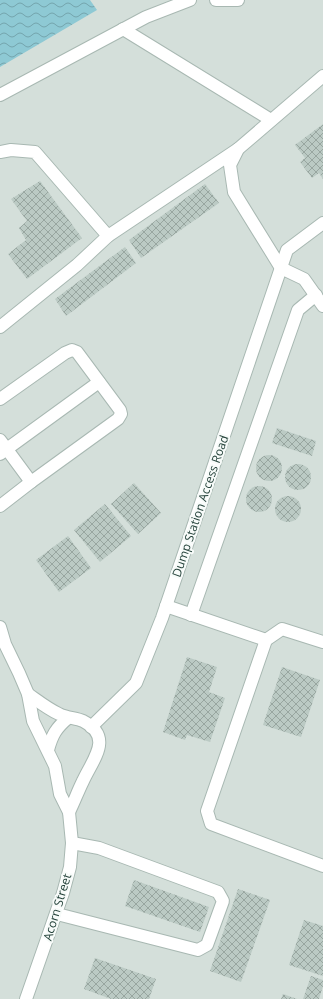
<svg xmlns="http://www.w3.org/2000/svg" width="323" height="999" viewBox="0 0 323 999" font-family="'Open Sans',sans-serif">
  <defs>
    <pattern id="water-waves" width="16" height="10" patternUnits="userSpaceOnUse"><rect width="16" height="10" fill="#8ec9d4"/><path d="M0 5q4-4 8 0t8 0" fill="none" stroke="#74a5ad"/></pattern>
    <pattern id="building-cross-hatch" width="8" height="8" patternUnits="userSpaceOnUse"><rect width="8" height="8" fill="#bbcac4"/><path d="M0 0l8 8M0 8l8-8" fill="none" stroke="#98a6a0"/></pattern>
  </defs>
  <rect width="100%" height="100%" fill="#e6efeb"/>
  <rect fill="#d4dfda" x="0" y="0" width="323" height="999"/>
  <polygon fill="url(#water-waves)" points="0,0 90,0 97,10 0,67"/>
  <g fill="url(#building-cross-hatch)">
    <polygon points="323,124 323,179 319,173 312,178 300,162 305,158 295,145"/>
    <polygon points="40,181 82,238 27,279 8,254 26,240 19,228 27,221 11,199"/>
    <polygon points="205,184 219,203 141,258 129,240"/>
    <polygon points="125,247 136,263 66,316 55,299"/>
    <polygon points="277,428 316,441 312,456 272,443"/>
    <circle cx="269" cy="468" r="13"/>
    <circle cx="298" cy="477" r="13"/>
    <polygon points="134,483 161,513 138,534 111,504"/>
    <circle cx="259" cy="499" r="13"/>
    <circle cx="288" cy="509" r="13"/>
    <polygon points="105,504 131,536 100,562 74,530"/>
    <polygon points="68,536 91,568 59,592 36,560"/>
    <polygon points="187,657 217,667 209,692 225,698 210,742 187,735 185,740 163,732"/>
    <polygon points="282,667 320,680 301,737 263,725"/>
    <polygon points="134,880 209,907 200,932 125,906"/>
    <polygon points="238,889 270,900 241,982 210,971"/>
    <polygon points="304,920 323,926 323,976 289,965"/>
    <polygon points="95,958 156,979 149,999 111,999 84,989"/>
    <polygon points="311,976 323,980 323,986 319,999 303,999"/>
    <polygon points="283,994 297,999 281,999"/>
  </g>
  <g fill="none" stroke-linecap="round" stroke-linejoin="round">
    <defs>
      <g id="minor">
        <polyline points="216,0 238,0"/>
        <polyline points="123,29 271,120"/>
        <polyline points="323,76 238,149 230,165 234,192 281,268 304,279 323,306"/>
        <polyline points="0,95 146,17 190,0"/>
        <polyline points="0,152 11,150 35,152 108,236 77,265 0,327"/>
        <polyline points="108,236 238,149"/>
        <polyline points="0,399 65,353 72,350 77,352 120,410 121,414 118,419 31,482 0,440"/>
        <polyline points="0,454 99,382"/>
        <polyline points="0,506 31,482"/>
        <polyline points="166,606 266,640"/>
        <polyline points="191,615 298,310 316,295"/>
        <polyline points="0,627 5,644 19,673 28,694 33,721 55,766 60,794 69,812 72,843 70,867 63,893 26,999"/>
        <polyline points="323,642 282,629 266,640 207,811 211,824 323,866"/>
        <path d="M28,694C38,701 48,709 59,714C67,718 76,718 83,721C114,737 93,759 83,781C78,791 74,802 69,812"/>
        <polyline points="91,727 136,683 162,618 287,250 323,223"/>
        <path d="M48,750C52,735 56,728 68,718"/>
        <polyline points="57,914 198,950 207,945 223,901 218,892 99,848 72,843"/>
      </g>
    </defs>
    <use href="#minor" stroke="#a8b8b2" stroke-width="14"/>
    <use href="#minor" stroke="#fff" stroke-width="12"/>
  </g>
  <g text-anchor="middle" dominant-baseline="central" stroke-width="4" stroke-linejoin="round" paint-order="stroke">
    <g font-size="12" fill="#24423a" stroke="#f7fbf9">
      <text transform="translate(200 506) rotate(-71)">Dump Station Access Road</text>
      <text transform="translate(57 907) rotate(-73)">Acorn Street</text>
    </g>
  </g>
</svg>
